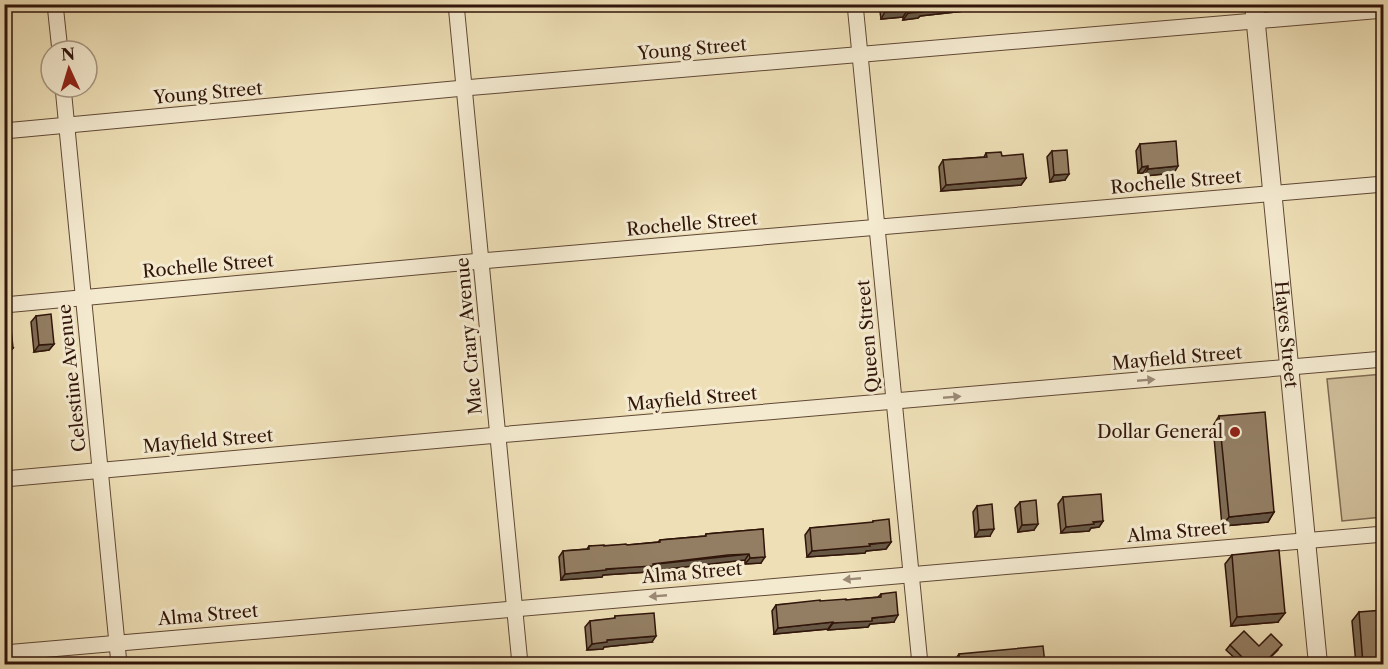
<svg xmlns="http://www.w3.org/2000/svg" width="1388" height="669" viewBox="0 0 1388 669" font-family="'Libre Caslon Text',serif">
  <rect width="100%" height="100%" fill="#eedfb6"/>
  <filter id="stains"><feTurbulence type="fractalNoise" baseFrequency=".00333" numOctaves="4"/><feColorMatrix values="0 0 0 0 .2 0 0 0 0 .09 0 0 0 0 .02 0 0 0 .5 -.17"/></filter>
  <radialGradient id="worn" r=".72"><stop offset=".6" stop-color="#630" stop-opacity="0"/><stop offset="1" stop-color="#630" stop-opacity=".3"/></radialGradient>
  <polygon fill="#cebd99" stroke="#7f6952" stroke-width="1.5" points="1383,374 1383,517 1342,521 1327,379"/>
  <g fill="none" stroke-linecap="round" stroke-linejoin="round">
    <defs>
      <g id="minor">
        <polyline points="55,4 60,51"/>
        <polyline points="456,4 520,664"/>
        <polyline points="855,4 920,664"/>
        <polyline points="63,87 119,664"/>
        <polyline points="4,131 464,88 1384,10"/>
        <polyline points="4,305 481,261 1384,184"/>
        <polyline points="4,479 498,435 1384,359"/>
        <polyline points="4,653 1384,534"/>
      </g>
      <g id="tertiary">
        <path id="s1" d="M1254,4L1318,664"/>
      </g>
    </defs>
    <use href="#minor" stroke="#604835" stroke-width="17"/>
    <use href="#tertiary" stroke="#604835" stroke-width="20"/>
    <use href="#minor" stroke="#f4ead0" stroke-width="15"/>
    <use href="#tertiary" stroke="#f4ead0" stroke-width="18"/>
  </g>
  <g fill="#7e6c55" stroke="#30150a" stroke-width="1.5">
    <polygon points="879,4 986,4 982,9 920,16 918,18 903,20 903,17 881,19"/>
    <polygon points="1140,144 1174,173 1144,176 1143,173 1138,173 1136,151"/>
    <polygon points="1052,151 1065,180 1050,182 1047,157"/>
    <polygon points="986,153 1002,156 1026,178 1021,185 941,191 939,167 943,160 984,157"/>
    <polygon points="36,316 54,344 49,350 34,352 31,322"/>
    <polygon points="1219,416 1274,512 1268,522 1222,526 1213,426"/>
    <polygon points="1063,497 1103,521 1099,527 1091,528 1089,531 1061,533 1058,504"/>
    <polygon points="1020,502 1034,530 1018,532 1015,508"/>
    <polygon points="977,506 990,536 975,537 973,512"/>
    <polygon points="873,521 891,542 886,549 866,551 865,553 807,557 805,535 810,528 872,523"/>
    <polygon points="763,529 761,563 745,564 745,560 724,562 650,571 648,572 603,575 602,577 561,580 559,557 563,551 587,549 589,546 627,545 658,542 660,540 705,536 706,534"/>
    <polygon points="1232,555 1278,622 1231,626 1225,564"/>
    <polygon points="881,594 894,622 870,624 868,627 828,630 828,629 774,634 772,611 776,605 846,600 878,597"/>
    <polygon points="1359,612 1383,664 1356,664 1352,621"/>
    <polygon points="615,616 652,642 604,647 603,649 587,650 585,627 590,621 614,619"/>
    <polygon points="1230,645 1259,646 1278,650 1264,664 1241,664 1226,650"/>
    <polygon points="959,654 1045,664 952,664"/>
  </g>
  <g fill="#675845" stroke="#30150a" stroke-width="1.5">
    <polygon points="971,4 986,4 982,9 920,16 918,18 903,20 908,13 922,10"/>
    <polygon points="1014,4 1070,4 1070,5 1010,10"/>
    <polygon points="907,11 903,17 881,19 885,12"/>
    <polygon points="1148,166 1143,173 1138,173 1142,167"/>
    <polygon points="1178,166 1174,173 1144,176 1148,169"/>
    <polygon points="1069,174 1065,180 1050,182 1054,175"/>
    <polygon points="1026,178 1021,185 941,191 946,185"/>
    <polygon points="54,344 49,350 34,352 39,345"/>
    <polygon points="13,348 8,355 4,355 4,349"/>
    <polygon points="1274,512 1268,522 1222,526 1229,517"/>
    <polygon points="1103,521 1099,527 1091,528 1089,531 1061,533 1066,527"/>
    <polygon points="1038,524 1034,530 1018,532 1022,525"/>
    <polygon points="994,529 990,536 975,537 979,530"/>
    <polygon points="891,542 886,549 866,551 865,553 807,557 812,551"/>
    <polygon points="749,554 745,560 650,571 648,572 603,575 602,577 561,580 565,574"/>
    <polygon points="765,557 761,563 745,564 750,558"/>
    <polygon points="1285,613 1278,622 1231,626 1237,617"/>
    <polygon points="898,615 894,622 870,624 868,627 828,630 833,623"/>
    <polygon points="833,622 828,629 774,634 778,628"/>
    <polygon points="656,636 652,642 604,647 603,649 587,650 592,644 607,640"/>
  </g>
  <g fill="#937e63" stroke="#30150a" stroke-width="1.5">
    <polygon points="884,4 971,4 922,10 922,12 908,13 907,11 885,12"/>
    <polygon points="1176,141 1178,166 1148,169 1148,166 1142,167 1140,144"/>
    <polygon points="1067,150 1069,174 1054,175 1052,151"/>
    <polygon points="1001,152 1002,156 1023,154 1026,178 946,185 943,160 987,157 986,153"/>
    <polygon points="51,314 54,344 39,345 36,316"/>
    <polygon points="4,319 10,319 13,348 4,349"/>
    <polygon points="1265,412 1274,512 1229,517 1219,416"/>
    <polygon points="1101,494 1103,521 1093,522 1094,524 1066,527 1063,497"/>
    <polygon points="1036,500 1038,524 1022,525 1020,502"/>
    <polygon points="992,504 994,529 979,530 977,506"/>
    <polygon points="889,519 891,542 869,544 870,546 812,551 810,528 873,522 873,521"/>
    <polygon points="763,529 765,557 750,558 749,554 728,555 653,564 653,566 606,569 606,570 565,574 563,551 589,549 589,546 604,545 604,546 626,544 627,545 660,542 660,540 706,536 706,534"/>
    <polygon points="1279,550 1285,613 1237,617 1232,555"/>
    <polygon points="896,592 898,615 872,618 872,621 833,623 833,622 778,628 776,605 820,600 820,601 846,599 846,600 881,597 881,594"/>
    <polygon points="1383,610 1383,664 1363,664 1359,612"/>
    <polygon points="654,613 656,636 607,640 607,642 592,644 590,621 615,618 615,616"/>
    <polygon points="1244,631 1259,646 1271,634 1282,645 1263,664 1241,664 1245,660 1230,645"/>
    <polygon points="1043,646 1045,664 960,664 959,654"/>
  </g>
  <defs><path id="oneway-solid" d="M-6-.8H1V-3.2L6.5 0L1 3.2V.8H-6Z" transform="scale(1.5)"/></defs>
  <g fill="#9c8a77">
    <use href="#oneway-solid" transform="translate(1146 380) rotate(-5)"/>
    <use href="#oneway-solid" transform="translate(952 397) rotate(-5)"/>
    <use href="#oneway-solid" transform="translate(852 579) rotate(175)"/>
    <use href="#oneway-solid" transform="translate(658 596) rotate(175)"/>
  </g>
  <circle fill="#8f2418" stroke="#f4ead0" stroke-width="2" cx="1235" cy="432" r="6"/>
  <g text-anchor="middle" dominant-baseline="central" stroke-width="6" stroke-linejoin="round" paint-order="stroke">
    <g font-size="18" fill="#30150a" stroke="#f4ead0">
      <text transform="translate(692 49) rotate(-5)">Young Street</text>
      <text transform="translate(208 93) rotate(-5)">Young Street</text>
      <text transform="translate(1176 182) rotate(-5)">Rochelle Street</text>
      <text transform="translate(692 224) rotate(-5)">Rochelle Street</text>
      <text transform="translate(208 266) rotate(-5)">Rochelle Street</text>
      <text stroke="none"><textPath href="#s1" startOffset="332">Hayes Street</textPath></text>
      <text transform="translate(469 336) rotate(-95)">Mac Crary Avenue</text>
      <text transform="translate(868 336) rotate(-95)">Queen Street</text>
      <text transform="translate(1177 358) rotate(-5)">Mayfield Street</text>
      <text transform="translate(72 378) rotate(-96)">Celestine Avenue</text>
      <text transform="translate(692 399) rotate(-5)">Mayfield Street</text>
      <text transform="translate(208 441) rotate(-5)">Mayfield Street</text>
      <text transform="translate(1177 532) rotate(-5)">Alma Street</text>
      <text transform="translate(692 573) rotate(-5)">Alma Street</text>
      <text transform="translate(208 615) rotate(-5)">Alma Street</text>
    </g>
    <g font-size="18" fill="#30150a" stroke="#f4ead0" text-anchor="end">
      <text x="1223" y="432">Dollar General</text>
    </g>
  </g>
  <rect width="1388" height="669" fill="none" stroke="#eedfb6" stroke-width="24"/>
  <rect x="6" y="6" width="1376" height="657" fill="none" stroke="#30150a" stroke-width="3"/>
  <rect x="12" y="12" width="1364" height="645" fill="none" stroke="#30150a" stroke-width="1.5"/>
  <g transform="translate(69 69) rotate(356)"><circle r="28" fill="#f4ead0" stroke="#a69581" stroke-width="1.5"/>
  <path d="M0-4.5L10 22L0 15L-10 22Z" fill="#8f2418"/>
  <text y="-9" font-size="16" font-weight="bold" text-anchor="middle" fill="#30150a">N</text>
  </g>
  <rect width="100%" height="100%" filter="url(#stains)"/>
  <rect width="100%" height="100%" fill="url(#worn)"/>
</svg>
